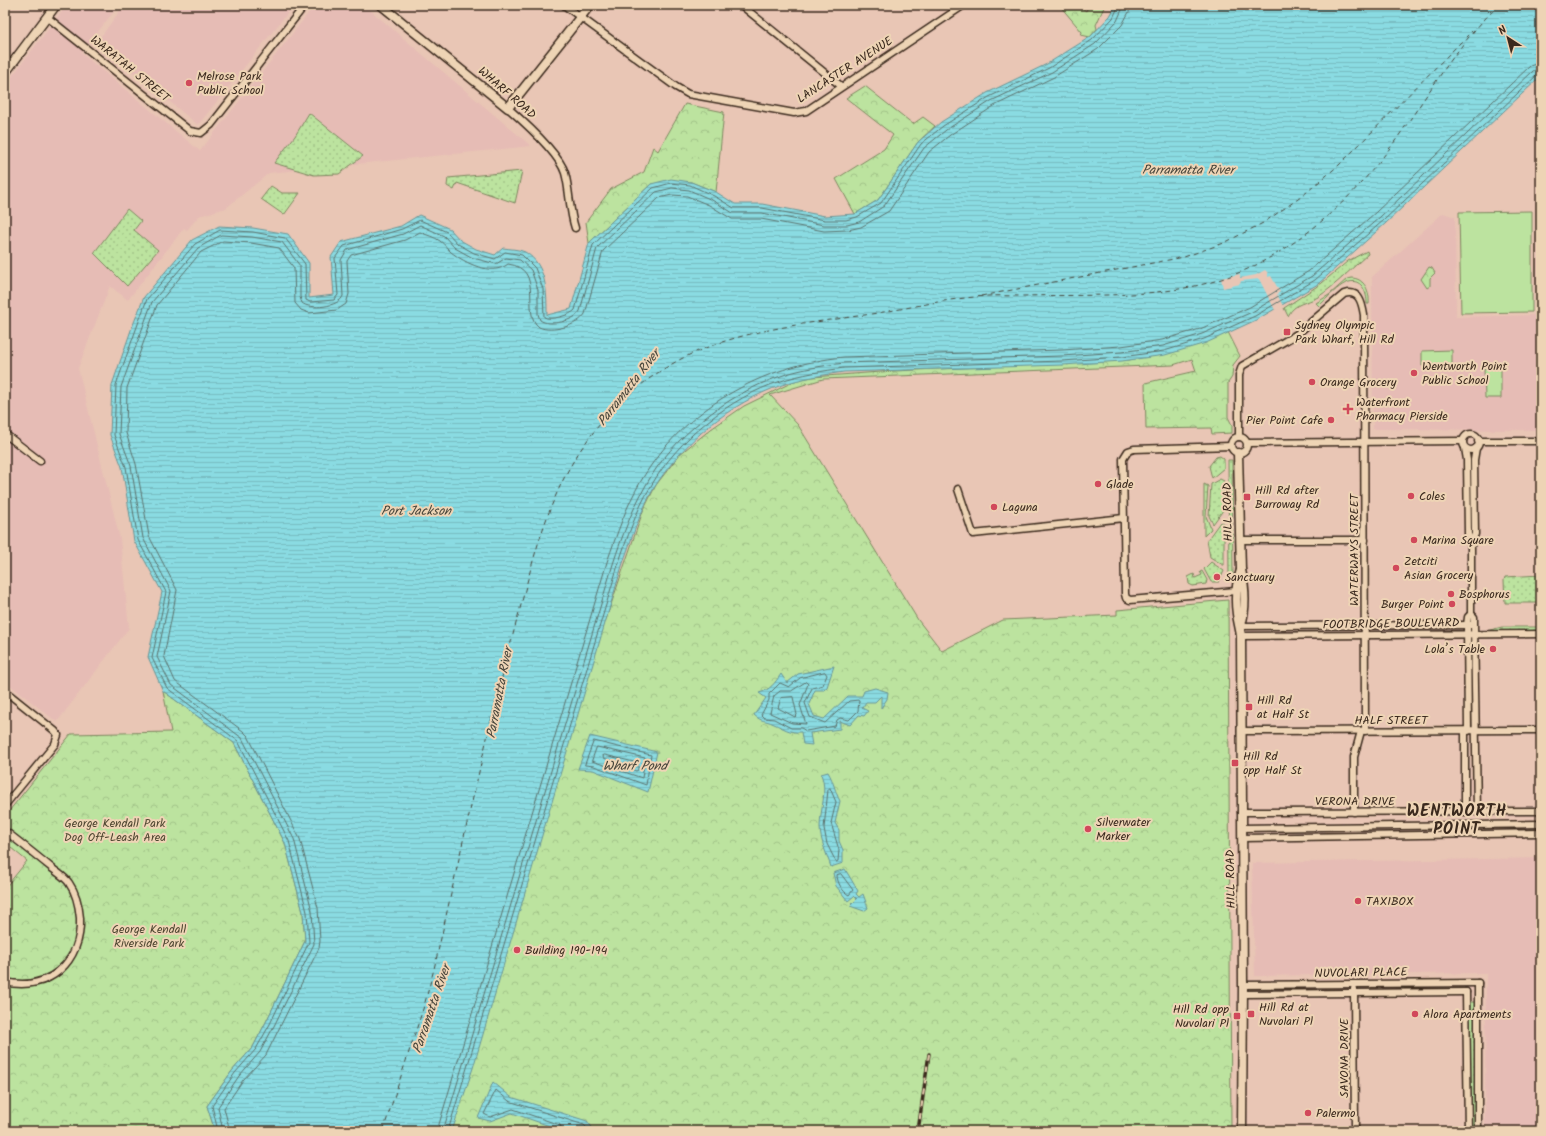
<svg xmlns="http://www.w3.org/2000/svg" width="1546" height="1136" viewBox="0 0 1546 1136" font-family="Kalam,sans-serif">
  <defs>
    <pattern id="grass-dots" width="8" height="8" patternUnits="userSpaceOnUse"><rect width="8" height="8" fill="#bce39f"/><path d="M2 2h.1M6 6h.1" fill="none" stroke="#a2c388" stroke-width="1.8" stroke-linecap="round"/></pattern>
    <pattern id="park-crowns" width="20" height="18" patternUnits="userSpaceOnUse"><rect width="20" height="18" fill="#bce39f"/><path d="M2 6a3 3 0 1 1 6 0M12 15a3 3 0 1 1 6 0" fill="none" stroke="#a2c388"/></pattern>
    <pattern id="water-rules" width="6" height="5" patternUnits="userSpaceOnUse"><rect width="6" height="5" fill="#8adbe2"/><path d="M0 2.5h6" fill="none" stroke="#78bcc1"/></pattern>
  </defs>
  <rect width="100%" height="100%" fill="#e9c6b5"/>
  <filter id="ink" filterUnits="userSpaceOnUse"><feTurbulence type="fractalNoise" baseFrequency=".025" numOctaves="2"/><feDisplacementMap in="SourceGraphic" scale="8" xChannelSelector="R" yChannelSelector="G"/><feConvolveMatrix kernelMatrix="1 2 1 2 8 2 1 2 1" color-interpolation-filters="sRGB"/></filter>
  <g filter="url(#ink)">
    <g fill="#e6bcb5">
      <polygon points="67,5 119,5 81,53 200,151 315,5 364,5 531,146 269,173 226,208 199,216 187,230 184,228 128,300 110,286 78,368 120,539 129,628 57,722 5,681 5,85"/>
      <polygon points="124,5 294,5 198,125 97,42"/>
      <polygon points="1443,213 1455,217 1456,317 1541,315 1541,430 1373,429 1372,277"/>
      <polygon points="1541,858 1541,1127 1485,1126 1486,973 1255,976 1252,863"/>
    </g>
    <g fill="url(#grass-dots)" stroke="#7c865e">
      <polygon points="309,113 363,156 339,174 314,175 274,163 295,136"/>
      <polygon points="522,171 515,203 457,183 454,190 447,186 448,178"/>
      <polygon points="271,186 282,193 300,193 284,215 261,199"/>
      <polygon points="127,209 141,221 134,230 158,250 127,286 94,253"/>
      <path d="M1367,251L1368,254C1352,268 1336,285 1318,297C1306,304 1295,302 1288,316L1284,308L1322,283L1348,261Z"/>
      <path d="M1351,278C1365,278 1370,292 1369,304H1367C1367,298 1366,292 1362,286C1349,271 1329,297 1319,306L1316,303L1329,295L1347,279Z"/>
      <polygon points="1220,456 1224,459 1224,468 1212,478 1209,466 1216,457"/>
      <polygon points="1228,460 1232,460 1233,576 1229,576"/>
      <polygon points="1220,479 1224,481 1224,509 1213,524 1209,516 1211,484"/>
      <polygon points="1204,484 1208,486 1206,516 1211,529 1204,536"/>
      <polygon points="1220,522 1224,523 1224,565 1223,565 1210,557 1207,540"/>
      <polygon points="1211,562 1224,571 1219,582 1211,582 1204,569"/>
      <polygon points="1202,571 1207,580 1206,584 1193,586 1189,584 1188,577 1194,574 1195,578 1202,575 1200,572"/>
      <polygon points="1541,575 1541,603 1505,603 1504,580 1505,577"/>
      <polygon points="1502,627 1541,627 1541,631 1486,631"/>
      <polygon points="1469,1002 1476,1002 1475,1131 1471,1129 1468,1046 1471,1035 1468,1026"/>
    </g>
    <g fill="url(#park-crowns)" stroke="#7c865e">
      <polygon points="1078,5 1086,11 1089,5 1105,5 1096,25 1097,29 1090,37 1081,35 1082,32 1060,6"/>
      <polygon points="865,86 913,124 923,117 935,126 918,142 878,200 855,214 836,179 884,149 893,135 846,98"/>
      <polygon points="685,104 724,112 716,192 691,182 651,184 589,243 586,222 611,189 644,172 653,147 658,151"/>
      <polygon points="1429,267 1432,268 1435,273 1430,278 1430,286 1427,288 1421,279"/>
      <polygon points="1228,332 1240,356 1233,365 1232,377 1228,383 1228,417 1232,425 1232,433 1212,434 1211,428 1146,429 1145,383 1196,371 1192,359 1173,365 823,379 770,395 798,425 918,620 942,651 1003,620 1117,615 1117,610 1228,600 1231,1131 450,1131 604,625 643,511 656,485 680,454 711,429 744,406 797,380 812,377 894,371 1129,360 1197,345"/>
      <polygon points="163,691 234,743 285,843 303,912 305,941 266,1022 253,1047 232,1071 207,1106 215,1131 5,1131 5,888 27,861 5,843 5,816 71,734 171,732"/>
    </g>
    <g fill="#bce39f" stroke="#7c865e">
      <polygon points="1532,211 1532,312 1461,313 1459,212"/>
      <polygon points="1452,350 1452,366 1422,366 1422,351"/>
      <polygon points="1484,368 1501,368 1501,398 1485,398"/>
    </g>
    <g fill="url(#water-rules)" stroke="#6a9494">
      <path d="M1116,5H1541V76L1386,223L1318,284L1256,320L1206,343L1165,355L1122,361L1063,365L844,372C823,375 802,378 782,385C730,403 683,442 654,488C640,512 631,540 622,566L473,1068L452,1131H215L207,1106L232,1071L253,1047L266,1022L305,941L303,912L285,843L234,743L163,691L148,657L162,592L134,541L122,467L110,435L112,385L131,330L144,297L192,240L219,226L253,228L288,234L309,263V298L334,295L331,257L341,242L401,226L419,215L450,229L460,240L476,249L495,255L503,248C509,249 519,249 525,252C547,265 547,293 547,315L571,309L589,243L651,184L671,179L691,182L716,192L735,204H762L825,216L855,214L878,200L918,142L941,122L987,93L1047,64L1090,37L1110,16Z"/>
      <path d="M834,666L827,687L824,690H815L809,704L814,716L824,719L848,696H862L864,691L875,688L888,692L887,699L881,708V696L875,702H866L862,708L868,711L864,716L859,715L850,725L840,721V729L810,733L812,745L803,744L801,732C789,733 784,728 774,724C764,719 763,723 754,715L766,698L759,693C770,690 775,683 781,674L787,683L798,674Z"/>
      <polygon points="590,736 657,752 648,792 593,770 578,769"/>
      <path d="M828,772C834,782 835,792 840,801L835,823L839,830V841L843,850V863L831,867C827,855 820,840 820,827C820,810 828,791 821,774Z"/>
      <polygon points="845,869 858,891 856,894 859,897 863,894 868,908 864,911 850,906 857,899 854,896 848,901 836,886 833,873"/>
      <polygon points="493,1082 511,1097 587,1121 595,1131 564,1131 512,1113 490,1121 478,1118"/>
    </g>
    <polygon fill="#e9c6b5" points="1265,270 1268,273 1268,277 1271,276 1280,292 1277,294 1283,306 1275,310 1259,279 1241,281 1240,284 1223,288 1221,278 1240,274 1240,278 1256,275"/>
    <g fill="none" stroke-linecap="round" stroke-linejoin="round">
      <g stroke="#5b716c" stroke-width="1">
        <polygon points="825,672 827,675 823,685 812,688 805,703 810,717 825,723 849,701 859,700 858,711 849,720 840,718 837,720 835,726 806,731 801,728 791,728 774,719 764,718 761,715 769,700 769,694 780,683 789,687 800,678"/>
        <polygon points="806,682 808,684 800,705 806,724 792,723 770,713 774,696 780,691 791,691"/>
        <polygon points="793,697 797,715 795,717 778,708 781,698"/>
        <polygon points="594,741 651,755 646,785 594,766 585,765"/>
        <polygon points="597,747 645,758 642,778 592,761"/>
        <polygon points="605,755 638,763 638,770 636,771 604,758 603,756"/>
        <polygon points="830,788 836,802 831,823 839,850 838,861 836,862 827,844 824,828 828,790"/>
        <path d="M841,874L853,890L849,895C843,892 837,883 837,875Z"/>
        <path d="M218,1131L212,1106L235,1073L256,1049L270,1024L309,942L307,912L289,841L238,741L167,688L152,658L166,592L138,540L126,467L114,435L116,385L147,299L195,244L220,230L253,232L285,238L305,264L306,300L310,302L334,300L338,295L335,258L344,246L402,229L420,220L447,232L458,244L474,253L495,259L505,252L522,255L535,268L543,289L544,317C550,321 571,315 575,310L593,245L653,188L671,183L690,185L714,196L734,208H762L825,220H846L857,217L881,203L921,144L943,126L989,97L1049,68L1092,40L1113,18L1119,5"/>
        <path d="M223,1131L218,1107L239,1076L260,1052L274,1026L314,944L312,911L294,839L242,738L171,685L157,657L171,591L143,538L131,466L119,434L121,387L152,302L198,248L221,235L252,237L282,242L300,266V297L302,303C310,310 339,307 343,296L341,260L347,250L403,234L420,225L444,236L455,248L473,258L496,264L506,258L520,260L531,270L538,290V314L540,320C549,327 575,321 580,311L597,248L656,192L672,188L689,190L712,200L733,213H762L824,225H847L859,222L884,206L924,148L946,130L991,101L1052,72L1095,44L1117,21L1124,5"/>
        <path d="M230,1131L224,1108L243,1080L266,1055L319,948L320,941L318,908L300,839L248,736L243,731L175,681L164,656L177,590L149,536L136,464L126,433L127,388L157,305L201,252L223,241L251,243L279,248L294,268L295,303L301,310L309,313L337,310L346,304L349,294L347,261L351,255L405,240L420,232C426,235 435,237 440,241C445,244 447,249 451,252C465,263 492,277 508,264C546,269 520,313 539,327C551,333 578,326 585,314L603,251L659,198L672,195L687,196L709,205L732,219H761L824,231L848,230L861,227L889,211L929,152L950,135L994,106L1054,77L1098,49L1122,25L1129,12L1130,5"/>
        <path d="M437,1131L607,562C617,534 626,506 641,481C683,409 762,365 844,357L1062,350L1121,346L1162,340L1200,329L1250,307L1309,271L1376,212L1530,66L1541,62"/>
        <path d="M443,1131L613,564C622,536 632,510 646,485C672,437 727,395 778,377C799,369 822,366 844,363L1062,356L1121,352L1163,346L1202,334L1252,312L1312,276L1380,217L1533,71L1541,68"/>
        <path d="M448,1131L618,565C627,538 636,511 651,486C678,439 729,398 781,381C802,374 823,371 844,368L1062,361L1122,357L1164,351L1204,339L1255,316L1315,280L1384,220L1537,75L1541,73"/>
        <polyline points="563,1131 560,1125 513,1109 490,1117 484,1114 496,1090 509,1101 584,1125 590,1131"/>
      </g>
      <g stroke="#47453b" stroke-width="1" stroke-dasharray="5 4" stroke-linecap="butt">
        <polyline points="981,296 1184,257 1224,243 1263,223 1301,197 1339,165 1472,31"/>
        <path d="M383,1131L424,1006L434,969C460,855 485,740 515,627C532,566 546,498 584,445C608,410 643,379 681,359C739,329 807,324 871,314C905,309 940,300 975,297C991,295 1008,296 1024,296C1103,294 1184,301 1256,265C1314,236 1364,186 1400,134C1432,89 1458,43 1499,5"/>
      </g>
      <defs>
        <g id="street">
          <polyline points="564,5 676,87 688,94 794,113 806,111 964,5"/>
          <polyline points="741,5 841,86"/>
          <polyline points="47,17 190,131 201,133 211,125 305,5"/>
          <path d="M508,108C524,122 559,153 565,173C570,191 569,210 575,228"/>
          <polyline points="5,434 40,461"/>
          <circle cx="1471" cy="442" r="8"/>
          <circle cx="1239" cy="445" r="8"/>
          <path d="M1239,437V375L1242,366L1297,334L1344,294C1359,289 1362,303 1364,315L1365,731"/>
          <polyline points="1478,441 1541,441"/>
          <polyline points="1248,443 1463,441"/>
          <polyline points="1231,446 1134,449 1128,451 1123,459 1125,594 1126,598 1130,600 1236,591"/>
          <polyline points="1465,448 1467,460 1468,534 1471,544 1471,614"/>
          <polyline points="958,489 973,534 1124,518"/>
          <polyline points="1240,540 1365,540"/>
          <polyline points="1471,544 1475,534 1474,460 1476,448"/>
          <polyline points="1240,626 1471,625"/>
          <polyline points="1241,636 1541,634"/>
          <polyline points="5,691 55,731 58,735 55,744 5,805"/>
          <polyline points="1241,731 1541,730"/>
          <polyline points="1465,731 1465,812"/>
          <polyline points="1468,731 1467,625 1468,617 1471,614 1474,617 1474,623 1477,812"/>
          <polyline points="1241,812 1541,811"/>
          <polyline points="1354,812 1354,757 1361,731"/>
          <polyline points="1242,828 1541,824"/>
          <path d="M5,831C21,843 37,856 53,869C58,873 66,878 69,883C76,893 79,906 80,918C82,962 49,992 5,982"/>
          <polyline points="1242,838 1541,833"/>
          <polyline points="1478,983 1478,1131"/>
          <polyline points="1243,985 1478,983"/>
          <polyline points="1354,989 1355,1131"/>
          <polyline points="1466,992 1468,1131"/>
          <polyline points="1243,994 1466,992"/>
        </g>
        <g id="secondary">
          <polyline points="381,5 508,108 590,5"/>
          <polyline points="5,73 56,5"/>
          <path d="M1238,453L1241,570C1245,588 1246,608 1241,625"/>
          <path d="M1241,570C1236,584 1235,600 1237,614C1238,622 1240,628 1241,636L1243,985L1242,1131"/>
        </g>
      </defs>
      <use href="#street" stroke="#3b2a1e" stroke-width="9"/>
      <use href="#secondary" stroke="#3b2a1e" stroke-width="11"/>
      <use href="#street" stroke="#eed4b5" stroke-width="6"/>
      <use href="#secondary" stroke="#eed4b5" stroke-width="8"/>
      <defs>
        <polyline id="rail" points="918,1131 929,1054"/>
      </defs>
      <use href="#rail" stroke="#3b2a1e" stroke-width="3.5"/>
      <use href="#rail" stroke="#eed4b5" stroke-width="2" stroke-dasharray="6" stroke-linecap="butt"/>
    </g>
  </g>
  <g fill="#d1495b" stroke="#eed4b5" stroke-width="1.5">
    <circle cx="189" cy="83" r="4"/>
    <rect x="1283" y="328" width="8" height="8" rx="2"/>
    <circle cx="1414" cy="373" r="4"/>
    <circle cx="1312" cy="382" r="4"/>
    <path d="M1346 403h4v4h4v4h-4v4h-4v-4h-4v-4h4z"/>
    <circle cx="1331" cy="420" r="4"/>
    <circle cx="1098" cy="484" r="4"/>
    <circle cx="1411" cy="496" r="4"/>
    <rect x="1243" y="493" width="8" height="8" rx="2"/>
    <circle cx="994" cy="507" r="4"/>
    <circle cx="1414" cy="540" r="4"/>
    <circle cx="1396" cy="568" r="4"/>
    <circle cx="1217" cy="577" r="4"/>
    <circle cx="1451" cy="594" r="4"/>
    <circle cx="1452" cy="604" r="4"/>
    <circle cx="1493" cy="649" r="4"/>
    <rect x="1245" y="703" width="8" height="8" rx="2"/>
    <rect x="1231" y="759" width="8" height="8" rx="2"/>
    <circle cx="1088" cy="829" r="4"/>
    <circle cx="1358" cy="901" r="4"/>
    <circle cx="517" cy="950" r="4"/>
    <rect x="1247" y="1010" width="8" height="8" rx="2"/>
    <circle cx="1415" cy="1014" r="4"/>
    <rect x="1233" y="1012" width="8" height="8" rx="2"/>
    <circle cx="1308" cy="1113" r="4"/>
  </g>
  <g text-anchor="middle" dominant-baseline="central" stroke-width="4" stroke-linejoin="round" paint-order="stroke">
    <g font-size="12" fill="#3b2a1e" stroke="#eed4b5">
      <text transform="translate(130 69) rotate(39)">WARATAH STREET</text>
      <text transform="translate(845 70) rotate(-33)">LANCASTER AVENUE</text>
      <text transform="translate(507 93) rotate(41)">WHARF ROAD</text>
      <text transform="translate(1228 512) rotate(-91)">HILL ROAD</text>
      <text transform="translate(1354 550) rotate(-90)">WATERWAYS STREET</text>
      <text transform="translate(1391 624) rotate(-1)">FOOTBRIDGE BOULEVARD</text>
      <text x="1391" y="720">HALF STREET</text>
      <text x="1355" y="801">VERONA DRIVE</text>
      <text transform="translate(1231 879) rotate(-91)">HILL ROAD</text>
      <text transform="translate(1361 973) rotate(-1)">NUVOLARI PLACE</text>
      <text transform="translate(1344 1058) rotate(-90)">SAVONA DRIVE</text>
    </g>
    <g font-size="12" fill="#3b2a1e" stroke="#eed4b5" text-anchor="start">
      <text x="197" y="76">Melrose Park<tspan x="197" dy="14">Public School</tspan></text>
      <text x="1295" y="325">Sydney Olympic<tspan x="1295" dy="14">Park Wharf, Hill Rd</tspan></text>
      <text x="1422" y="366">Wentworth Point<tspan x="1422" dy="14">Public School</tspan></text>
      <text x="1320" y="382">Orange Grocery</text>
      <text x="1356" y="402">Waterfront<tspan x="1356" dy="14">Pharmacy Pierside</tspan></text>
      <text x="1323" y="420" text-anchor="end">Pier Point Cafe</text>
      <text x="1106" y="484">Glade</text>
      <text x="1255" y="490">Hill Rd after<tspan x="1255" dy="14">Burroway Rd</tspan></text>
      <text x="1419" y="496">Coles</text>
      <text x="1002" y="507">Laguna</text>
      <text x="1422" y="540">Marina Square</text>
      <text x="1404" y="561">Zetciti<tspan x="1404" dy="14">Asian Grocery</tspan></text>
      <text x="1225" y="577">Sanctuary</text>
      <text x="1459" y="594">Bosphorus</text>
      <text x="1444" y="604" text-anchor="end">Burger Point</text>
      <text x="1485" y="649" text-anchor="end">Lola’s Table</text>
      <text x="1257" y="700">Hill Rd<tspan x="1257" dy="14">at Half St</tspan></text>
      <text x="1243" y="756">Hill Rd<tspan x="1243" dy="14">opp Half St</tspan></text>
      <text x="1096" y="822">Silverwater<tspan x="1096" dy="14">Marker</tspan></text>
      <text x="1366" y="901">TAXIBOX</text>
      <text x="525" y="950">Building 190-194</text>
      <text x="1259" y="1007">Hill Rd at<tspan x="1259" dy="14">Nuvolari Pl</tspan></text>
      <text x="1229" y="1009" text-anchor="end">Hill Rd opp<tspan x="1229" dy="14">Nuvolari Pl</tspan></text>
      <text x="1423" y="1014">Alora Apartments</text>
      <text x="1316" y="1113">Palermo</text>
    </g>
    <g font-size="12" fill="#4e4631" stroke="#eed4b5">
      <text x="115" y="823">George Kendall Park<tspan x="115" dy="14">Dog Off-Leash Area</tspan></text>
      <text x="149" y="929">George Kendall<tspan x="149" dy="14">Riverside Park</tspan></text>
    </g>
    <g font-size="13" font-style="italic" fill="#47453b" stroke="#eed4b5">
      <text x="1188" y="170">Parramatta River</text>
      <text transform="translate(629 388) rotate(-52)">Parramatta River</text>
      <text x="416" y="511">Port Jackson</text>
      <text transform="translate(500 693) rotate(-79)">Parramatta River</text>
      <text x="635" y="766">Wharf Pond</text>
      <text transform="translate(432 1009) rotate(-71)">Parramatta River</text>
    </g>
    <g font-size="16" font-weight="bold" letter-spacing="1" fill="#3b2a1e" stroke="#eed4b5">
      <text x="1457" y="811">WENTWORTH<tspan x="1457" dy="18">POINT</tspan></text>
    </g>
  </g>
  <rect width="1546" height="1136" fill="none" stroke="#eed4b5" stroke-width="20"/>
  <rect x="10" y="10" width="1526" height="1116" fill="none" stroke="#3b2a1e" stroke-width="1.5" filter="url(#ink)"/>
  <g transform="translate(1508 38) rotate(324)" stroke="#eed4b5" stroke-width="3" paint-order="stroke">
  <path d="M0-3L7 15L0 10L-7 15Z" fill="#3b2a1e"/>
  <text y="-6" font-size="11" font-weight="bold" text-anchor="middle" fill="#3b2a1e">N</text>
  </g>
</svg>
